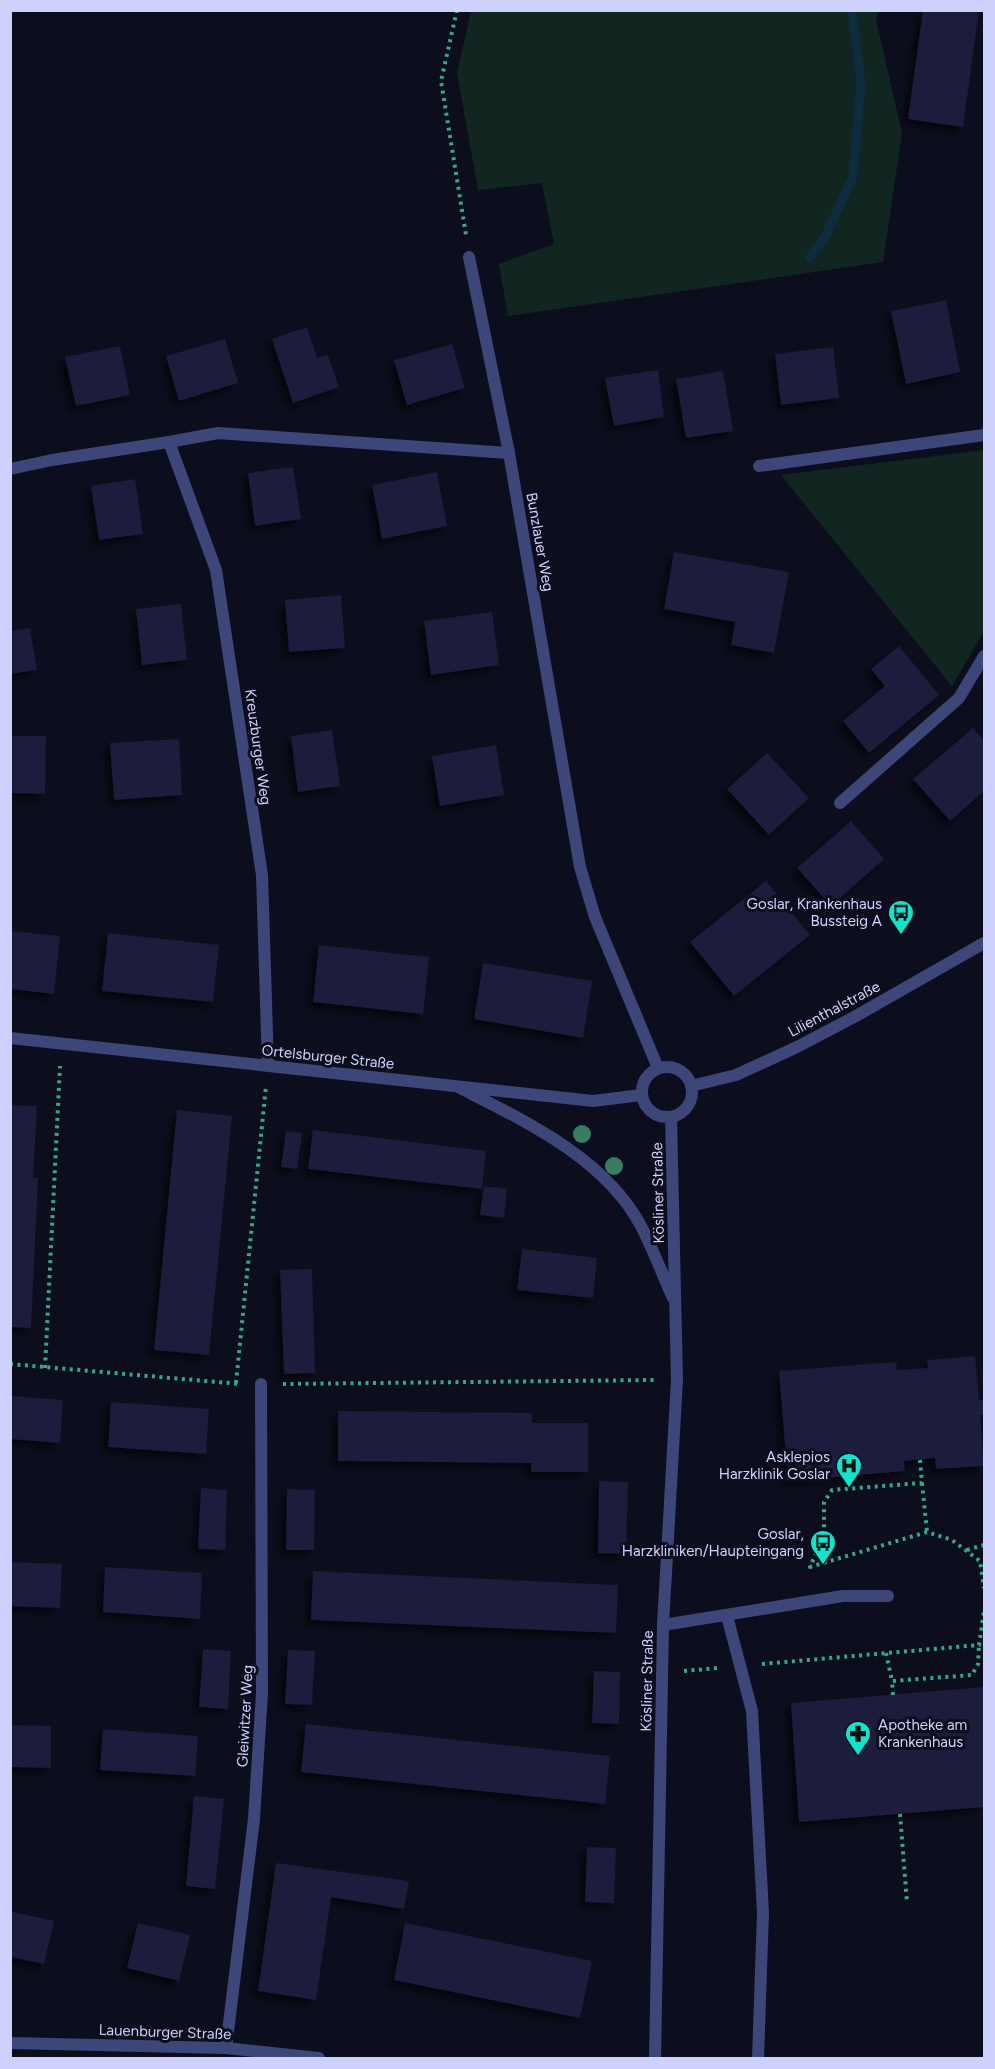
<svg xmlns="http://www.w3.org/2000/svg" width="995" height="2069" viewBox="0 0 995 2069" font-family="Figtree,sans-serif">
  <defs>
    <filter id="shadow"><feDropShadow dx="-5.5" dy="5.5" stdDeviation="3" flood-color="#0009"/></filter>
  </defs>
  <rect width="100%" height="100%" fill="#0d0e1d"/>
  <g fill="#112621">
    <polygon points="471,11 878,11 876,20 902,133 883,262 508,316 499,264 554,244 542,183 478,190 457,73"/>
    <polygon points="984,450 984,631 952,686 781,475"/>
  </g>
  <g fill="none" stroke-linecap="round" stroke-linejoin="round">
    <polyline stroke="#0f2c3f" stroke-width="9" points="810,257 826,235 853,176 861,84 852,10"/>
  </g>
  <g fill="#1b1b3d" filter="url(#shadow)">
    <polygon points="923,10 979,10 963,127 908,119"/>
    <polygon points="946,300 960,372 906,384 891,311"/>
    <polygon points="307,327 317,358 328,355 339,387 293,403 272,339"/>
    <polygon points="225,339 238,383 179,401 166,356"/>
    <polygon points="452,344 465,388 407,405 394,360"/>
    <polygon points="120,346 130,395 76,406 65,357"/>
    <polygon points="833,347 839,398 781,405 775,354"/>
    <polygon points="658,370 664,417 614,426 605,378"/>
    <polygon points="723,371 733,431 686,438 676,379"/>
    <polygon points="293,467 301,519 255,526 248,473"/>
    <polygon points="437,472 447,526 382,539 372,485"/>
    <polygon points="135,479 143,534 99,540 91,486"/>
    <polygon points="674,552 789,572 774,653 731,645 735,622 664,609"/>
    <polygon points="341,595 345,648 289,652 285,600"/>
    <polygon points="181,604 187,660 142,665 136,609"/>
    <polygon points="492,612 499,665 431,675 424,621"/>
    <polygon points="30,628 37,670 10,674 10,631"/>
    <polygon points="899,646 939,695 869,753 843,721 885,686 871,669"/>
    <polygon points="973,728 984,741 984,791 950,821 913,779"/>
    <polygon points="332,730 340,786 298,792 291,736"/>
    <polygon points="10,736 46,736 45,794 10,793"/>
    <polygon points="179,739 182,795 114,800 110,743"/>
    <polygon points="496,745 504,795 440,806 432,756"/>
    <polygon points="767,753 809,798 769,835 727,789"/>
    <polygon points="851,821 884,859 831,906 797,868"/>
    <polygon points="766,881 810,935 734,996 690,942"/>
    <polygon points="10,931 60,936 54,994 10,989"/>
    <polygon points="108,933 219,945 213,1002 102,991"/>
    <polygon points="319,945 429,957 423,1014 313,1002"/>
    <polygon points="483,963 592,981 583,1038 474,1019"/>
    <polygon points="10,1105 37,1106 33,1178 38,1178 31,1328 10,1327"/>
    <polygon points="177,1110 232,1116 209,1355 154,1350"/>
    <polygon points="313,1130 486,1151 482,1189 308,1169"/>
    <polygon points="286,1131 302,1133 297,1169 281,1167"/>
    <polygon points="484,1186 507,1189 504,1218 480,1215"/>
    <polygon points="522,1249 597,1258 593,1298 517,1290"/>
    <polygon points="312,1269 315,1373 284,1374 280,1270"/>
    <polygon points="975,1356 979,1400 984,1400 984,1415 980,1415 984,1466 936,1469 935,1458 904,1461 905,1471 788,1481 779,1371 896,1362 897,1370 928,1368 927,1360"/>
    <polygon points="10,1396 63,1400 60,1443 10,1439"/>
    <polygon points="111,1402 209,1409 206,1454 108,1447"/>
    <polygon points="338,1411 532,1413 532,1423 588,1423 588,1472 531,1472 531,1463 338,1461"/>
    <polygon points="599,1481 628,1482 626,1554 598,1553"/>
    <polygon points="201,1488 227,1490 225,1550 198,1549"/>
    <polygon points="287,1489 315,1490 314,1550 286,1550"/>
    <polygon points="10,1562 62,1564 60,1608 10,1606"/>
    <polygon points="105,1567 202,1573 200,1619 103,1612"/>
    <polygon points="313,1571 618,1585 616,1633 311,1620"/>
    <polygon points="203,1649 231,1651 228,1709 199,1707"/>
    <polygon points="288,1650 315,1651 312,1705 285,1704"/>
    <polygon points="594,1671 620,1672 619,1724 592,1723"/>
    <polygon points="984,1687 984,1807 799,1822 791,1703"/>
    <polygon points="306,1724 610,1756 605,1804 301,1772"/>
    <polygon points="10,1725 51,1726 51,1768 10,1767"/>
    <polygon points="103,1729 198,1736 195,1776 100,1770"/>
    <polygon points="194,1796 224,1799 215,1889 186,1886"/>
    <polygon points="587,1847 616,1848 614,1903 585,1902"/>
    <polygon points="276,1863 409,1881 404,1909 331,1897 316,2000 258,1991"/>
    <polygon points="10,1911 54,1921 44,1964 10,1957"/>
    <polygon points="138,1923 190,1935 179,1981 127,1968"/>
    <polygon points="405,1923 592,1961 580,2018 394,1980"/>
  </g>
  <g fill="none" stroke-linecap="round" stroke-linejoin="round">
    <g stroke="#36a788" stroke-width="4" stroke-dasharray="3 4.5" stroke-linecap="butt">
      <polyline points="457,10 441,81 466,235"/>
      <polyline points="10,1364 240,1384"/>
      <polyline points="45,1368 60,1066"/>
      <polyline points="236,1383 266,1086"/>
      <polyline points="283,1384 654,1380"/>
      <polyline points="920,1460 922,1483 832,1490 824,1502 824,1536 810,1567 927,1532 952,1540 980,1561 984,1588"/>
      <polyline points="922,1483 927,1532"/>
      <polyline points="967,1550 984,1545"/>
      <polyline points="886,1653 892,1681"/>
      <polyline points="762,1664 979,1645 984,1611"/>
      <polyline points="684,1671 718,1668"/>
      <polyline points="893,1695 892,1681 972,1675 978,1664 979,1645"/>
      <polyline points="900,1814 907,1903"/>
    </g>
    <g stroke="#3c4679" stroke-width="12">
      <polyline points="169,442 218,433 509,453"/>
      <polyline points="759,466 984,435"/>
      <polyline points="840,803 959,698 984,656"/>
      <polyline points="727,1616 752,1711 763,1913 758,2058"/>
      <polyline points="663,1625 843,1596 888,1596"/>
    </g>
    <g stroke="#3c4679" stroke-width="12">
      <polyline points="469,257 509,453 580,867 595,917 658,1068"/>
      <polyline points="10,469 52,460 169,442 216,570 262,875 268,1065"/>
      <path d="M460,1088C525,1121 605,1158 641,1226C653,1249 662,1274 673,1298"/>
      <polyline points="10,2043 226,2048 319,2058"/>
      <polyline points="226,2048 254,1819 262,1693 261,1384"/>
      <polyline points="655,2058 663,1625 677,1380 671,1117"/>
    </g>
    <g stroke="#3c4679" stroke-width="12">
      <polyline points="10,1038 593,1101 641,1095"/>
      <circle cx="667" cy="1092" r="25"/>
      <polyline points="691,1086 736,1075 797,1047 856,1016 984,943"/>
    </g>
  </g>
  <g fill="#3a7b64">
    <circle cx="582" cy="1134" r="9"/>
    <circle cx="614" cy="1166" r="9"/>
  </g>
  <defs>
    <symbol id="bus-pin" viewBox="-11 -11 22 30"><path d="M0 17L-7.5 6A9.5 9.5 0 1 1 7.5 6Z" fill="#10e4cd" stroke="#0d0e1d"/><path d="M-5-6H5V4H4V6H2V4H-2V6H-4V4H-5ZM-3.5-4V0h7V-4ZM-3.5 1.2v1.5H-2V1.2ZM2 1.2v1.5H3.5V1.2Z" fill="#111"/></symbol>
    <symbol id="hospital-pin" viewBox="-11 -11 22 30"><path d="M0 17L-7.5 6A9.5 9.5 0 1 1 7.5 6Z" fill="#10e4cd" stroke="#0d0e1d"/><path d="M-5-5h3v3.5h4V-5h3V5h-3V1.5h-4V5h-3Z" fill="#111"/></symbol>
    <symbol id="pharmacy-pin" viewBox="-11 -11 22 30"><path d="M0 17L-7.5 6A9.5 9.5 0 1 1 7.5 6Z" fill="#10e4cd" stroke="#0d0e1d"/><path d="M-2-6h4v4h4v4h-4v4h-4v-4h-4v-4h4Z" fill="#111"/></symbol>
  </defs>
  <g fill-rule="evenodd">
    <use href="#bus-pin" x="886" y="898" width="30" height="40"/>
    <use href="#hospital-pin" x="834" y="1451" width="30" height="40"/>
    <use href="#bus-pin" x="808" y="1528" width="30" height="40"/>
    <use href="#pharmacy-pin" x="843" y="1719" width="30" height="40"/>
  </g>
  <g text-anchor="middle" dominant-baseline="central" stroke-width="6" stroke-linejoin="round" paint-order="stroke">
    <g font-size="15" fill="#cdd1fb" stroke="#0d0e1d">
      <text transform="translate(540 542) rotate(80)">Bunzlauer Weg</text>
      <text transform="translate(258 747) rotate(82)">Kreuzburger Weg</text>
      <text transform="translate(834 1009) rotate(-28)">Lilienthalstraße</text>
      <text transform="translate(328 1057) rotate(6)">Ortelsburger Straße</text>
      <text transform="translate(658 1193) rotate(-91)">Kösliner Straße</text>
      <text transform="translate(647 1681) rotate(-89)">Kösliner Straße</text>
      <text transform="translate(245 1716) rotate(-87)">Gleiwitzer Weg</text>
      <text transform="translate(165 2032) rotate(2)">Lauenburger Straße</text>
    </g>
    <g font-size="15" fill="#cdd1fb" stroke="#0d0e1d" text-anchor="end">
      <text x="882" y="904">Goslar, Krankenhaus<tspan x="882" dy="17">Bussteig A</tspan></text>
      <text x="830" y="1457">Asklepios<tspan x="830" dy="17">Harzklinik Goslar</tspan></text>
      <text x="804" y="1534">Goslar,<tspan x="804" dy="17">Harzkliniken/Haupteingang</tspan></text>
      <text x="878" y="1725" text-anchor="start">Apotheke am<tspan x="878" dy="17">Krankenhaus</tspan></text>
    </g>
  </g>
  <rect width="995" height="2069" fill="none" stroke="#cdd1fb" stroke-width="24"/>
</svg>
